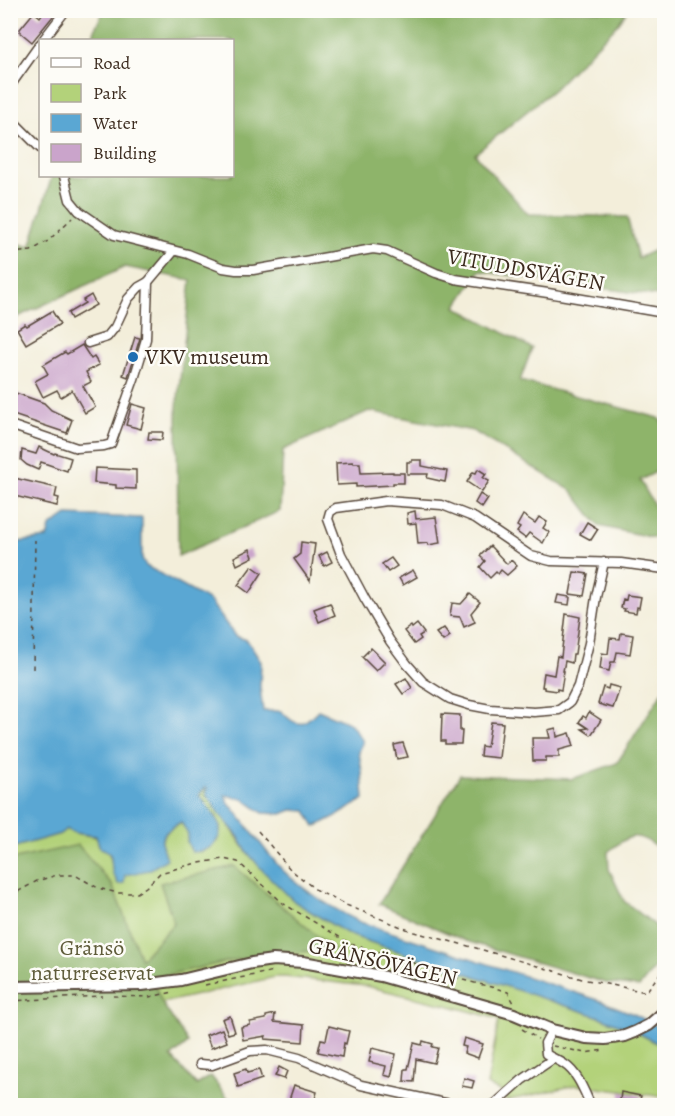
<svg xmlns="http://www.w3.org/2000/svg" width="675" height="1116" viewBox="0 0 675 1116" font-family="Alegreya,serif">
  <rect width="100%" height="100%" fill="#fdfcf7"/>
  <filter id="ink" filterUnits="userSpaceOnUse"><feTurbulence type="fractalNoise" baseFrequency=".0167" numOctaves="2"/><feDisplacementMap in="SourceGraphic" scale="12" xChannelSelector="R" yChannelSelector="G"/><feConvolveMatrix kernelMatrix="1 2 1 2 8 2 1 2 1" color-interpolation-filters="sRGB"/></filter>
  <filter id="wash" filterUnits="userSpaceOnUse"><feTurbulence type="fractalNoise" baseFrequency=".008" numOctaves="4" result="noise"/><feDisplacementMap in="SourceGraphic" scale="24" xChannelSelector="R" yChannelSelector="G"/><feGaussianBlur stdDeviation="1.35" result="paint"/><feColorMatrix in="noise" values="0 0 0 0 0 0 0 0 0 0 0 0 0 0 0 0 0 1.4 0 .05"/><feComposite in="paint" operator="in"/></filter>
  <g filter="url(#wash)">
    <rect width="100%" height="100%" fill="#f3eeda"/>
    <path fill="#b3d27a" stroke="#777e4c" stroke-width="1.5" d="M205,787H207L206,791L247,852L295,902L350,935L370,942L597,1016L633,1030L664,1047V1097L576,1085L506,1101L502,1092L487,1085L499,1019L450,1006L366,986L285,977H275L162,1003L188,1043L171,1057L197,1085L211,1076L233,1105H11L10,844L15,847L60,834L66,829L75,833L96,837L100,848C113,852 111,862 113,873L125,875L161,848C161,833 170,829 182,822L188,834L187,842L200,852L211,847L218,840L220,825L216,816L211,811L199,795Z"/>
    <g fill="#8eb46a" stroke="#646f44" stroke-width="1.5">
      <polygon points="104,11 627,11 618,24 554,89 475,154 528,214 627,217 638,258 664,246 664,297 480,271 456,307 532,348 520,381 659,418 664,425 664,468 640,480 664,523 664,540 599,526 572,491 473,431 369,411 283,450 280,511 178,556 177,407 191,280 125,267 11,320 10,241 30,247 52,176 232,176 232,40 92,40 96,26"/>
      <path d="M664,689V851C637,834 634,830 608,852L609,869L624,901L656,926L664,949V957L639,987L606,983L466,941L379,904L460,775L572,779L617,763Z"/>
      <polygon points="78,845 112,885 141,959 174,923 160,883 234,866 334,950 277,953 235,960 152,978 162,1003 188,1043 171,1057 197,1085 211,1076 233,1105 11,1105 10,860"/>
    </g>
    <path fill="#5aa7d3" stroke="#4a6878" stroke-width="1.5" d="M67,515L142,518V558L146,566L210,601L235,636L247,640L261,662L260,687L263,711H281C298,729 302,726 318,710L351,724L363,741L359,752L362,772L364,799L342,813L315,827L306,811L292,810L282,814L263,813L243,799L225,795L228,802C245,822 260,844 277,864C299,889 330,907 360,922L601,1001L636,1015L664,1030V1047L633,1030L597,1016L370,942L350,935L326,921L295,902L264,872L247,852L238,836L218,812L206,794L207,788L206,787L199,795C209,809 231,827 214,844C208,850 200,852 192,852L187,842L188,834L181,822C162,833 156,838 167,859L149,870L125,875L124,883L118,884C117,881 115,878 113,874C109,862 116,852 100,848L96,836L75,833L66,829L60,834L15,847L11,844V543L47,538L50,527Z"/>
    <g id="blocks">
      <g fill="#caa4cb">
        <polygon points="45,10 58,10 32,42 20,32 20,29 34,12 40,17"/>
        <polygon points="91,295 96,305 71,319 68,313 85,303 83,300"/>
        <polygon points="52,311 60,324 26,344 17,329 25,324 27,326"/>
        <polygon points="135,337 140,338 128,377 123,375"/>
        <polygon points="82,345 91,359 94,357 99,365 86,372 91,382 83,386 95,407 85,413 72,390 61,397 57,390 43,397 35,381 48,374 43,365 65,352 67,354"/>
        <polygon points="10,391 44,403 51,410 72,420 67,433 10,414"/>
        <polygon points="132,404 146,408 141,429 126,425"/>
        <polygon points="149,432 163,432 162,440 148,439"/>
        <polygon points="39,447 54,454 55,453 71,458 67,471 41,462 38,470 27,465 21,460 22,450 36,454"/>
        <polygon points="412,460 422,460 422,466 447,471 445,482 427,478 428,474 407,474 407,462 412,462"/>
        <polygon points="353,462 353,463 360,463 361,473 393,472 393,473 404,473 404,483 393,483 393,485 356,487 356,484 337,485 336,463"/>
        <polygon points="95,468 136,470 136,489 116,488 116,485 94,483"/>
        <polygon points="478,469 486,474 483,478 489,481 482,492 467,482 473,472 476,473"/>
        <polygon points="10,477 57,488 55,497 59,498 57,506 10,495"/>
        <polygon points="480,494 488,499 482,508 475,503"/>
        <polygon points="415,511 416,519 436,517 440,543 428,545 428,543 418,544 416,523 408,524 407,513"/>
        <polygon points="523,515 535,523 539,517 547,522 543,528 549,532 543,543 529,533 525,538 517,532 520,528 517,526"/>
        <polygon points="587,522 598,529 591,540 580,534"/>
        <polygon points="301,542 315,544 310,581 294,559 300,554"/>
        <polygon points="490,546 507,564 511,560 517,566 507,575 501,570 498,574 496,572 490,578 480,567 485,561 480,556"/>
        <polygon points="250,549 253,557 237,565 234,557"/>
        <polygon points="327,552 332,562 324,566 319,556"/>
        <polygon points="391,558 397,566 388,572 382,564"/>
        <polygon points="252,566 262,573 249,593 238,585"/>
        <polygon points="413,570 417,577 403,585 399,578"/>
        <polygon points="574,572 588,574 584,596 570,594"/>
        <polygon points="470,594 480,602 471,613 475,622 464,627 460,617 450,616 452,603 461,604"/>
        <polygon points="558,595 570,597 569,605 556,603"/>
        <polygon points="627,595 641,597 639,608 637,607 636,613 624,611 625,609 621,608 623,599 626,600"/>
        <polygon points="330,603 335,615 319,622 314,609"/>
        <polygon points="566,614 580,617 575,654 573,654 572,663 565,661 563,671 564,671 561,690 557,689 557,691 544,689 544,687 542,687 544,673 554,675 557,656 561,657"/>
        <polygon points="417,624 424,633 419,636 421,639 414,644 404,631 411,626 412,628"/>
        <polygon points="444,628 450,636 443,641 436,633"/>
        <polygon points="621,633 633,635 630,654 617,652 615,662 611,662 609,671 600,669 602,653 608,654 610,638 620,639"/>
        <polygon points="371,648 385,662 376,671 362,657"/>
        <polygon points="406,678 412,688 403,694 396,684"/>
        <polygon points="609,685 620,688 613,708 598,704 603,687 608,689"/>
        <polygon points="589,712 601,720 591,735 582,729 588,728 579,722 583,716 586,718"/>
        <polygon points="442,714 460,715 460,731 462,731 461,744 445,744 445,741 441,741"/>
        <polygon points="491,722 503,723 499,758 480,756 481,746 487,747"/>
        <polygon points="556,728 557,737 570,733 574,746 559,750 559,757 546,757 546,761 533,761 532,738 550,738 548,730"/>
        <polygon points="403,743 408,757 397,759 394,745"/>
        <polygon points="275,1014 274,1022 304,1025 303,1042 265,1039 266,1036 243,1040 241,1027 250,1025 250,1022 266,1019 266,1016"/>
        <polygon points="230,1016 235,1032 228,1034 222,1019"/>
        <polygon points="329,1026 349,1031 346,1044 344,1043 342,1057 318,1052 321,1039 326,1040"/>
        <polygon points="222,1029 227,1042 211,1048 206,1035"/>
        <polygon points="464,1038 483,1044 478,1058 464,1053 466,1047 462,1046"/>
        <polygon points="423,1041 433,1044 432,1047 438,1048 434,1063 416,1059 414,1082 404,1081 405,1069 408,1069 414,1043 422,1045"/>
        <polygon points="372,1048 396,1054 391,1077 384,1075 386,1066 369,1062"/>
        <polygon points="279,1067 287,1071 284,1079 275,1076"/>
        <polygon points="246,1069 247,1073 259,1070 262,1079 238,1087 234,1073"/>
        <polygon points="464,1078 474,1081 472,1088 462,1086"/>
        <polygon points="294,1085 317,1092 313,1106 289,1100"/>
        <polygon points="621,1092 641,1096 639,1103 620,1100"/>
      </g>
    </g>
  </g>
  <g filter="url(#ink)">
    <use href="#blocks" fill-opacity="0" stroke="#57473a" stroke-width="1.5"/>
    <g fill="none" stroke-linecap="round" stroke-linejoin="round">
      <defs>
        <g id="minor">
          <polyline points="43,40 66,10"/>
          <polyline points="10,86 40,44"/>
          <polyline points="10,118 40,148"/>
          <polyline points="64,176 70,200 79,211 114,235 188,254 223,268 236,270 253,270 373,249 387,251 436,273 455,279 548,293 664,313"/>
          <polyline points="88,343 107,337 115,327 128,299 139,287 148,282"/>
          <polyline points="10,425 77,448 104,446 111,444 134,379 146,339 148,282 174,251"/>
          <polyline points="604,562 596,597 589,643 578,686 570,702 559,710 534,712 490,709 469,705 450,699 423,682 407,664 390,641 365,599 341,554 328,519 330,512 336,508 386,501 442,505 475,518 531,556 551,561 621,563 664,569"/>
          <path d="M552,1030L545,1043L546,1054C552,1058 558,1060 564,1064C578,1073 584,1091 591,1106"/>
          <polyline points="200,1064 212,1065 250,1051 267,1050 299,1058 361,1085 459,1106"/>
          <polyline points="490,1106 495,1104 522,1080 553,1059"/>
        </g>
        <polyline id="tertiary" points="10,987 142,985 181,980 252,963 273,960 303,962 381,976 514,1014 552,1030 586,1038 605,1039 625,1036 635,1032 649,1025 664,1012"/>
      </defs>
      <use href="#minor" stroke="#57473a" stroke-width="11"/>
      <use href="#tertiary" stroke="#57473a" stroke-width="14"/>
      <g stroke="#57473a" stroke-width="1.5" stroke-dasharray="4.5 4.5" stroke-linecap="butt">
        <polyline points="10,253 31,251 48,241 72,218"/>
        <polyline points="33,669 35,540"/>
        <polyline points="258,831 290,869 316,890 346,905 414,932 476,948 582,979 646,992 664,968 664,956"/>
        <polyline points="10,896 37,881 57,875 75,875 98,888 118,893 137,893 146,887 160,873 193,864 223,859 238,862 284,904 351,944 423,966 463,980 495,988 508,992 515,1005"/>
        <polyline points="205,985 274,971"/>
        <polyline points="113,996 149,997 174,992"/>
        <polyline points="10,1001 102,996"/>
        <polyline points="522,1029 538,1039"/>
        <polyline points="553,1046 585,1053 604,1050"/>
      </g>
      <use href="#minor" stroke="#fff" stroke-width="8"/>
      <use href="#tertiary" stroke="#fff" stroke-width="10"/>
    </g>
  </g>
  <circle fill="#1f6fb2" stroke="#fdfcf7" stroke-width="2" cx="133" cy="357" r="6"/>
  <g text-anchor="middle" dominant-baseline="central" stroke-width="5" stroke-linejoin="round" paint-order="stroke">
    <g font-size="22" fill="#3b2a1e" stroke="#fdfcf7">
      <text transform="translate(526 270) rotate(10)">VITUDDSVÄGEN</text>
      <text transform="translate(383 962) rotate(13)">GRÄNSÖVÄGEN</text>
    </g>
    <g font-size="22" fill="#3b2a1e" stroke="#fdfcf7" text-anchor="start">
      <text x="145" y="357">VKV museum</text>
    </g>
    <g font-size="22" fill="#5f5c3a" stroke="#fdfcf7">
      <text x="92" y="948">Gränsö<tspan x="92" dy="25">naturreservat</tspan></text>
    </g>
  </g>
  <rect width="675" height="1116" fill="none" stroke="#fdfcf7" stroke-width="36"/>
  <rect x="39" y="39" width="195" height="138" fill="#fdfcf7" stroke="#afa8a0" stroke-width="1.5"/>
  <rect x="51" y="58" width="30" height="9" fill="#ffffff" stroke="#afa8a0" stroke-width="1.5"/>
  <text x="93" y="69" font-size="18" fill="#3b2a1e">Road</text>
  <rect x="51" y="84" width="30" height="18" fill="#b3d27a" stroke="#afa8a0" stroke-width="1.5"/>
  <text x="93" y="99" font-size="18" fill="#3b2a1e">Park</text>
  <rect x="51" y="114" width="30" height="18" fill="#5aa7d3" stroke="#afa8a0" stroke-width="1.5"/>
  <text x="93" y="129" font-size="18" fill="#3b2a1e">Water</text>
  <rect x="51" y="144" width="30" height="18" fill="#caa4cb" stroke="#afa8a0" stroke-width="1.5"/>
  <text x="93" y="159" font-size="18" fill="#3b2a1e">Building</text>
</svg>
